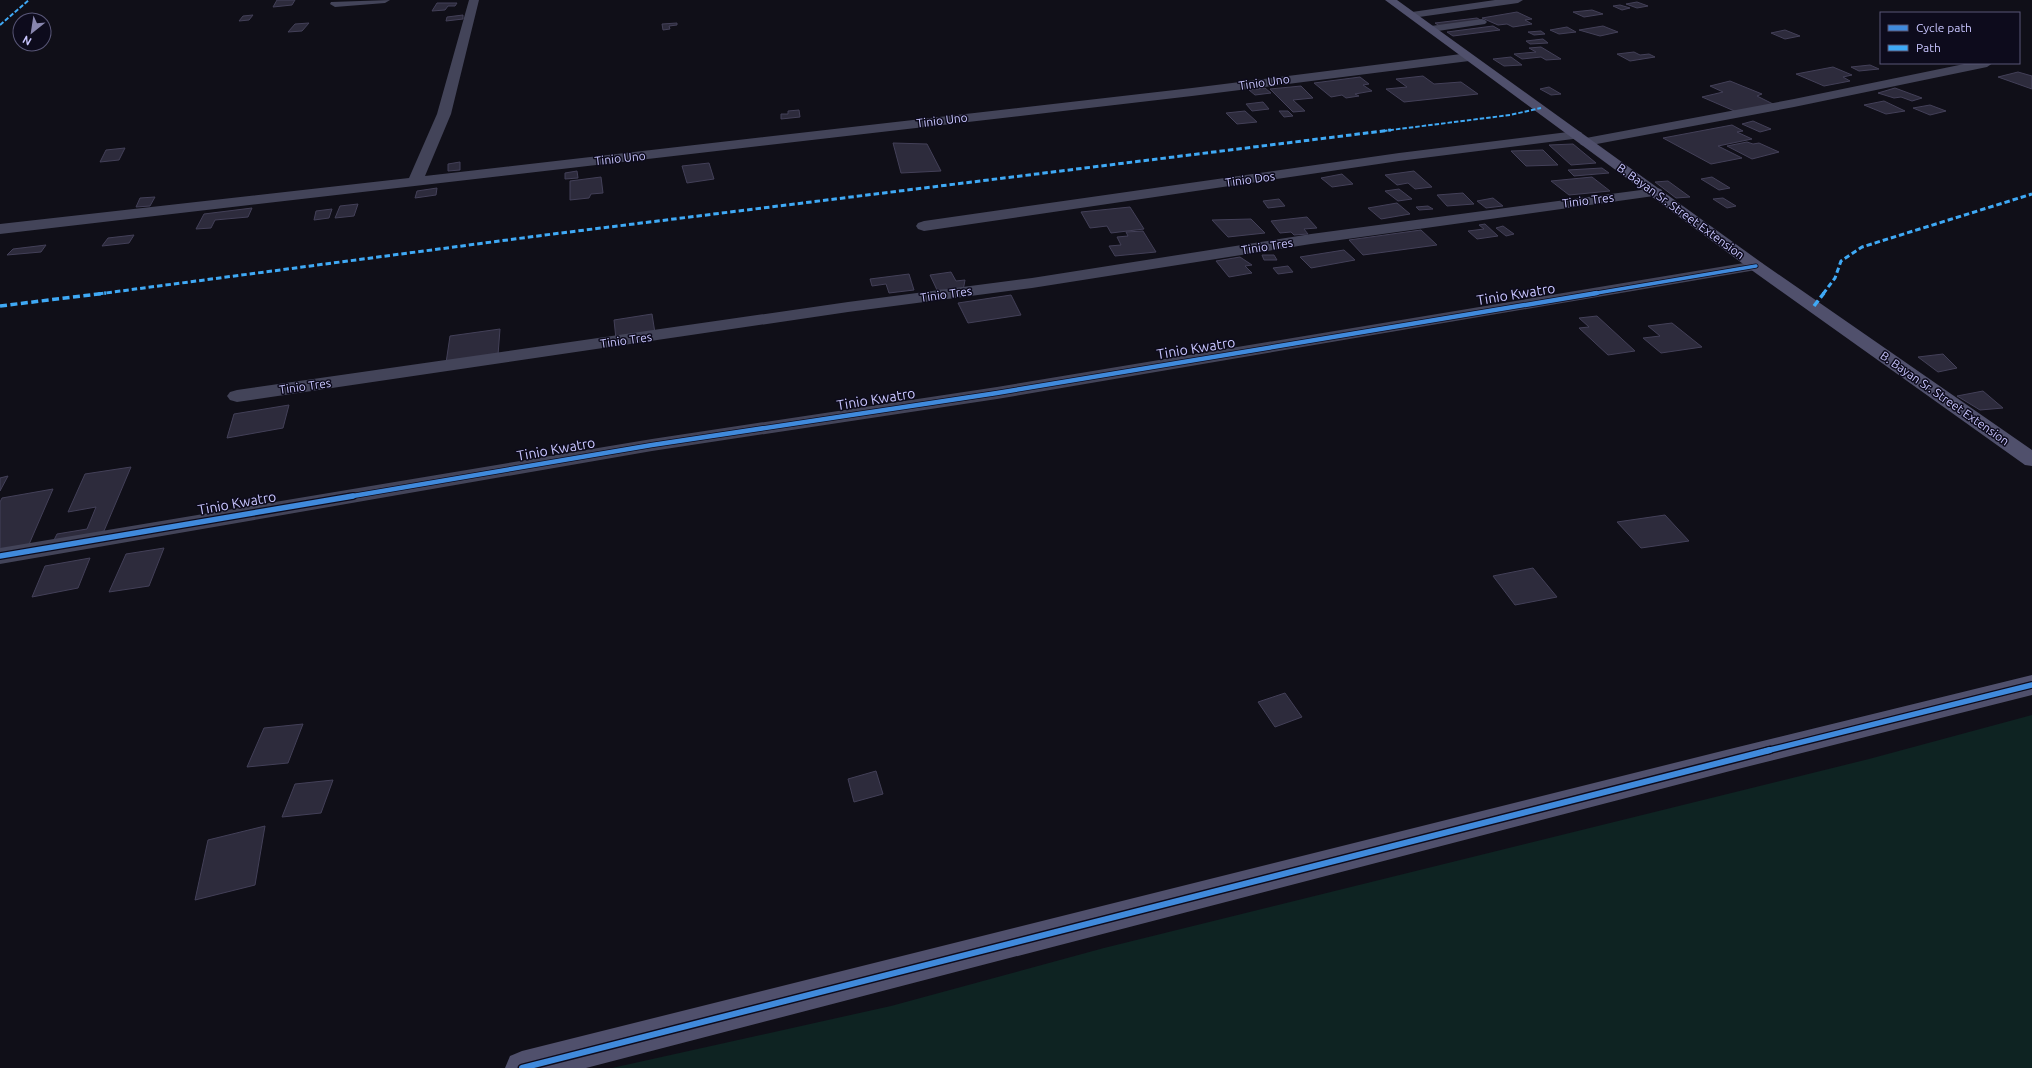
<svg xmlns="http://www.w3.org/2000/svg" width="2032" height="1068" viewBox="0 0 2032 1068" font-family="Ubuntu,sans-serif">
  <rect width="100%" height="100%" fill="#100f18"/>
  <polygon fill="#0e2322" points="2032,715 2032,1068 612,1068 891,1006 1104,948 1869,759"/>
  <g fill="#2d2b3c" stroke="#434058">
    <polygon points="277,0 295,0 292,5 273,7"/>
    <polygon points="1637,2 1648,6 1637,8 1626,4"/>
    <polygon points="437,3 457,3 455,6 448,6 445,10 432,11"/>
    <polygon points="1620,5 1630,8 1622,10 1613,6"/>
    <polygon points="1592,10 1603,14 1584,17 1573,12"/>
    <polygon points="1517,12 1532,19 1525,20 1532,24 1513,27 1507,24 1498,25 1482,18"/>
    <polygon points="253,15 249,20 239,21 243,16"/>
    <polygon points="463,15 463,19 446,21 447,17"/>
    <polygon points="1477,18 1484,22 1441,27 1435,23"/>
    <polygon points="309,23 302,31 288,32 295,24"/>
    <polygon points="677,23 677,25 669,26 670,29 663,30 662,24"/>
    <polygon points="1493,26 1500,30 1453,36 1447,32"/>
    <polygon points="1603,26 1618,32 1600,36 1579,30"/>
    <polygon points="1567,27 1576,32 1559,34 1550,30"/>
    <polygon points="1785,30 1800,36 1785,39 1771,33"/>
    <polygon points="1541,31 1545,34 1534,35 1528,32"/>
    <polygon points="1543,39 1548,43 1530,44 1526,41"/>
    <polygon points="1541,47 1561,59 1546,60 1541,57 1522,59 1514,54 1536,52 1529,48"/>
    <polygon points="1634,52 1640,55 1649,54 1655,57 1630,61 1617,54"/>
    <polygon points="1511,57 1522,65 1504,66 1493,59"/>
    <polygon points="1870,65 1879,69 1859,71 1851,67"/>
    <polygon points="1833,67 1852,75 1843,77 1850,81 1824,86 1796,74"/>
    <polygon points="2018,72 2032,76 2032,89 1998,77"/>
    <polygon points="1423,76 1434,84 1461,82 1478,94 1404,102 1386,89 1407,87 1396,79"/>
    <polygon points="1360,77 1369,84 1363,85 1372,91 1355,94 1359,96 1346,98 1342,95 1331,97 1314,83"/>
    <polygon points="1730,81 1762,94 1757,96 1779,107 1739,113 1702,97 1723,92 1710,86"/>
    <polygon points="1301,86 1313,98 1293,100 1305,111 1293,112 1270,89"/>
    <polygon points="1549,87 1561,94 1551,95 1540,89"/>
    <polygon points="1265,88 1271,93 1255,95 1249,90"/>
    <polygon points="1895,88 1922,98 1912,101 1901,97 1894,98 1878,93"/>
    <polygon points="1884,101 1905,111 1886,114 1864,105"/>
    <polygon points="1263,102 1269,109 1252,111 1246,104"/>
    <polygon points="1930,105 1946,111 1930,115 1913,108"/>
    <polygon points="799,110 800,117 781,119 781,114 788,114 788,111"/>
    <polygon points="1245,111 1257,122 1237,124 1226,113"/>
    <polygon points="1279,111 1288,111 1293,116 1284,117"/>
    <polygon points="1753,121 1771,129 1760,132 1742,124"/>
    <polygon points="1732,125 1743,131 1737,132 1752,139 1718,146 1742,158 1711,164 1663,138"/>
    <polygon points="1747,142 1753,144 1759,143 1779,152 1752,159 1727,146"/>
    <polygon points="893,143 927,144 941,171 901,173"/>
    <polygon points="1573,144 1596,163 1571,165 1549,145"/>
    <polygon points="125,148 119,160 100,162 106,150"/>
    <polygon points="1543,150 1558,165 1526,166 1511,151"/>
    <polygon points="460,162 460,170 448,171 448,164"/>
    <polygon points="709,163 714,179 687,183 682,166"/>
    <polygon points="1602,168 1609,173 1574,176 1568,170"/>
    <polygon points="577,171 578,178 565,179 565,173"/>
    <polygon points="1414,171 1432,187 1415,189 1408,183 1397,185 1385,175"/>
    <polygon points="1342,174 1353,184 1332,187 1321,178"/>
    <polygon points="601,177 603,193 591,194 589,198 570,200 570,181"/>
    <polygon points="1592,177 1610,191 1569,195 1551,181"/>
    <polygon points="1712,177 1730,188 1719,190 1701,179"/>
    <polygon points="1668,181 1690,197 1676,198 1655,182"/>
    <polygon points="437,188 436,195 415,198 417,191"/>
    <polygon points="1399,189 1412,199 1398,201 1385,191"/>
    <polygon points="1463,193 1474,204 1447,206 1437,195"/>
    <polygon points="155,197 150,206 136,207 140,198"/>
    <polygon points="1493,198 1503,206 1486,208 1477,201"/>
    <polygon points="1723,198 1736,206 1727,208 1713,199"/>
    <polygon points="1279,199 1285,206 1268,208 1263,201"/>
    <polygon points="1397,203 1410,214 1381,219 1368,208"/>
    <polygon points="358,204 354,216 335,218 340,206"/>
    <polygon points="1428,206 1433,209 1419,210 1416,207"/>
    <polygon points="1130,207 1144,229 1111,233 1107,226 1090,228 1081,212"/>
    <polygon points="252,208 248,217 215,220 211,228 196,229 204,214"/>
    <polygon points="332,209 329,218 314,220 316,211"/>
    <polygon points="1307,217 1317,228 1304,229 1308,234 1294,235 1291,232 1280,233 1271,221"/>
    <polygon points="1251,219 1265,233 1228,237 1212,220"/>
    <polygon points="1485,224 1498,236 1477,239 1468,231 1484,229 1479,225"/>
    <polygon points="1503,226 1514,234 1506,236 1496,228"/>
    <polygon points="1421,230 1437,245 1363,255 1349,240"/>
    <polygon points="1143,231 1156,252 1115,256 1109,246 1121,245 1117,237 1128,236 1126,232"/>
    <polygon points="134,235 129,243 102,246 108,238"/>
    <polygon points="46,245 41,252 7,255 13,249"/>
    <polygon points="1344,250 1355,260 1311,268 1300,257"/>
    <polygon points="1262,255 1274,255 1277,260 1264,260"/>
    <polygon points="1240,257 1252,265 1245,266 1252,273 1229,277 1216,261"/>
    <polygon points="1288,266 1293,272 1278,274 1273,268"/>
    <polygon points="951,272 956,281 965,280 963,291 937,290 930,275"/>
    <polygon points="909,274 914,290 889,293 886,284 872,286 870,279"/>
    <polygon points="1011,295 1021,315 968,323 958,303"/>
    <polygon points="652,314 655,333 616,339 614,320"/>
    <polygon points="1597,316 1635,351 1608,355 1579,328 1589,327 1579,318"/>
    <polygon points="1672,323 1702,347 1661,353 1643,338 1660,336 1648,326"/>
    <polygon points="500,329 498,355 446,363 450,336"/>
    <polygon points="1943,354 1957,368 1938,372 1918,357"/>
    <polygon points="1983,391 2003,408 1980,410 1957,396"/>
    <polygon points="289,405 283,428 227,438 234,414"/>
    <polygon points="131,467 101,538 51,546 57,534 87,529 96,507 68,512 85,474"/>
    <polygon points="8,476 0,491 0,478"/>
    <polygon points="53,489 27,549 0,554 0,502 2,498"/>
    <polygon points="1665,515 1689,541 1641,548 1617,522"/>
    <polygon points="164,548 149,586 109,592 126,554"/>
    <polygon points="90,558 78,588 32,597 45,566"/>
    <polygon points="1533,568 1557,597 1515,605 1493,576"/>
    <polygon points="1285,693 1302,717 1275,727 1258,702"/>
    <polygon points="303,724 288,763 247,767 264,728"/>
    <polygon points="876,771 883,794 854,802 848,779"/>
    <polygon points="333,780 321,813 282,817 295,784"/>
    <polygon points="265,826 255,885 195,900 208,840"/>
  </g>
  <g fill="none" stroke-linecap="round" stroke-linejoin="round">
    <polygon fill="#434459" fill-rule="evenodd" points="1482,19 1485,20 1487,22 1485,24 1431,32 1426,29 1431,26"/>
    <g fill="#434459" fill-rule="evenodd">
      <polygon points="390,0 385,3 335,7 330,4 331,2"/>
      <polygon points="469,0 479,0 451,114 425,176 1192,88 1469,53 1475,57 1469,61 1192,96 0,234 0,224 409,178 437,114"/>
      <polygon points="1495,0 1523,0 1518,3 1412,18 1406,15 1412,12"/>
      <polygon points="1969,63 1993,63 1987,67 1794,107 1586,146 1581,145 1579,142 1581,139 1586,138 1794,99"/>
      <polygon points="1576,131 1581,132 1583,135 1581,138 1399,161 924,231 918,229 916,226 918,223 924,221 1399,153"/>
      <polygon points="1656,188 1661,189 1663,192 1661,195 1311,244 1032,288 848,312 237,402 230,400 227,396 230,392 237,390 848,302 1032,278 1311,234"/>
      <polygon points="1756,261 1762,263 1764,266 1762,269 997,399 652,451 0,564 0,548 652,439 997,387"/>
    </g>
    <g fill="#50506c" fill-rule="evenodd">
      <polygon points="1385,0 1397,0 1762,263 2032,450 2032,466 2025,465 1750,269"/>
      <polygon points="2032,675 2032,695 1734,770 586,1068 505,1068 510,1056 522,1051 1734,748"/>
    </g>
    <g stroke="#3fa9f5" stroke-width="2" stroke-dasharray="4.5 2" stroke-linecap="butt">
      <polyline points="0,25 29,0"/>
      <polyline points="1383,131 1510,115 1541,108"/>
    </g>
    <g stroke="#3fa9f5" stroke-width="3" stroke-dasharray="5.5 3" stroke-linecap="butt">
      <polyline points="98,294 545,235 1391,130"/>
      <polyline points="1823,294 1835,278 1841,261 1862,247 2032,194"/>
    </g>
    <g stroke="#3fa9f5" stroke-width="3.5" stroke-dasharray="7 3.5" stroke-linecap="butt">
      <polyline points="0,306 106,293"/>
      <polyline points="1814,306 1824,293"/>
    </g>
    <defs>
      <polyline id="cycleway-far3" points="1591,294 1756,266"/>
      <polyline id="cycleway-far2" points="347,497 652,445 997,393 1597,293"/>
      <g id="cycleway-far1">
        <polyline points="0,556 353,496"/>
        <polyline points="1766,751 2032,685"/>
      </g>
      <polyline id="cycleway" points="522,1068 1770,750"/>
    </defs>
    <use href="#cycleway-far3" stroke="#0d0b1c" stroke-width="5"/>
    <use href="#cycleway-far2" stroke="#0d0b1c" stroke-width="6"/>
    <use href="#cycleway-far1" stroke="#0d0b1c" stroke-width="8"/>
    <use href="#cycleway" stroke="#0d0b1c" stroke-width="9"/>
    <use href="#cycleway-far3" stroke="#408adc" stroke-width="3.5"/>
    <use href="#cycleway-far2" stroke="#408adc" stroke-width="4.5"/>
    <use href="#cycleway-far1" stroke="#408adc" stroke-width="5.5"/>
    <use href="#cycleway" stroke="#408adc" stroke-width="6"/>
  </g>
  <g text-anchor="middle" dominant-baseline="central" stroke-width="3" stroke-linejoin="round" paint-order="stroke">
    <g font-size="12" fill="#c9c6ff" stroke="#0d0b1c">
      <text transform="translate(1264 82) rotate(-8)">Tinio Uno</text>
      <text transform="translate(942 120) rotate(-7)">Tinio Uno</text>
      <text transform="translate(620 158) rotate(-6)">Tinio Uno</text>
      <text transform="translate(1250 179) rotate(-8)">Tinio Dos</text>
      <text transform="translate(1588 200) rotate(-7)">Tinio Tres</text>
      <text transform="translate(1681 211) rotate(36)">B. Bayan Sr. Street Extension</text>
      <text transform="translate(1267 246) rotate(-9)">Tinio Tres</text>
      <text transform="translate(946 294) rotate(-8)">Tinio Tres</text>
      <text transform="translate(626 340) rotate(-8)">Tinio Tres</text>
      <text transform="translate(305 386) rotate(-8)">Tinio Tres</text>
      <text transform="translate(1945 398) rotate(35)">B. Bayan Sr. Street Extension</text>
    </g>
    <g font-size="14" fill="#c9c6ff" stroke="#0d0b1c">
      <text transform="translate(1516 294) rotate(-9)">Tinio Kwatro</text>
      <text transform="translate(1196 348) rotate(-9)">Tinio Kwatro</text>
      <text transform="translate(876 399) rotate(-9)">Tinio Kwatro</text>
      <text transform="translate(556 449) rotate(-10)">Tinio Kwatro</text>
      <text transform="translate(237 503) rotate(-10)">Tinio Kwatro</text>
    </g>
  </g>
  <rect x="1880" y="12" width="140" height="52" fill="#0d0b1c" stroke="#585677"/>
  <rect x="1888" y="25" width="20" height="6" fill="#408adc" stroke="#585677"/>
  <text x="1916" y="32" font-size="12" fill="#c9c6ff">Cycle path</text>
  <rect x="1888" y="45" width="20" height="6" fill="#3fa9f5" stroke="#585677"/>
  <text x="1916" y="52" font-size="12" fill="#c9c6ff">Path</text>
  <g transform="translate(32 32) rotate(210)"><circle r="19" fill="#0d0b1c" stroke="#585677"/>
  <path d="M0-3L7 15L0 10L-7 15Z" fill="#8886ae"/>
  <text y="-6" font-size="11" font-weight="bold" text-anchor="middle" fill="#c9c6ff">N</text>
  </g>
</svg>
